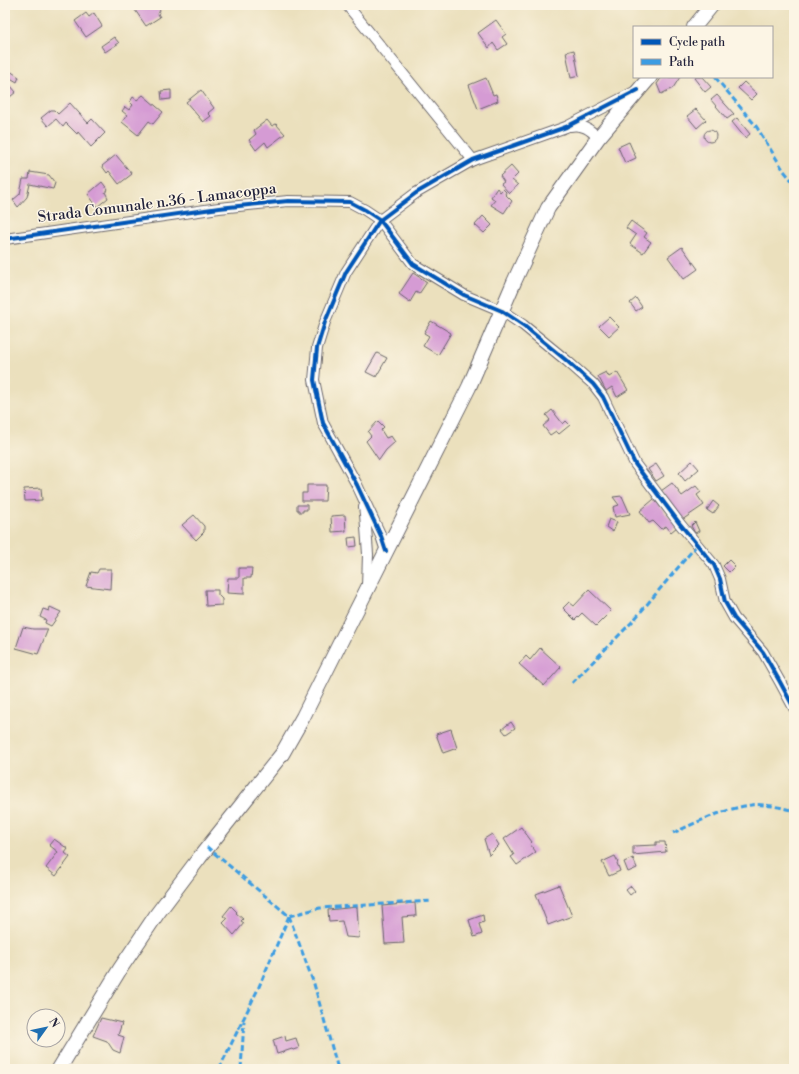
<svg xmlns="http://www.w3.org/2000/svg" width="799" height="1074" viewBox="0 0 799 1074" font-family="'Libre Bodoni',serif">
  <rect width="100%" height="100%" fill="#fcf5e5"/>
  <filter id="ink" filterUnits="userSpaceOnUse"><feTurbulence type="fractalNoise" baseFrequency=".025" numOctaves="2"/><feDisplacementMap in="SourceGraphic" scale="8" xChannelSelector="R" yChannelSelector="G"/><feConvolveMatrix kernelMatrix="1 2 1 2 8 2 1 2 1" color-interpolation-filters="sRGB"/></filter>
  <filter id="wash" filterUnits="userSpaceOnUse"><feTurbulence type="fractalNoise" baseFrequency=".012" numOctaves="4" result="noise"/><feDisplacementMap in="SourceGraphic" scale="16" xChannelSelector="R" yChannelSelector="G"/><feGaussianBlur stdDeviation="0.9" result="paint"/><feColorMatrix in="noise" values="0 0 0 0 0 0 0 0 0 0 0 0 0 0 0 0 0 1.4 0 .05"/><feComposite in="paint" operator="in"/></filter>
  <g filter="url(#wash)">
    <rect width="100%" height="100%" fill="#ebe0bd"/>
    <g id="blocks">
      <g fill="#d59bd4">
        <polygon points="142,5 149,5 150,6 152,5 157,5 160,10 158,14 160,17 146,26 135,10"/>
        <polygon points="86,13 89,17 94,13 102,26 86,37 75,21"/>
        <polygon points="496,20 506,34 502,37 507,44 498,50 493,43 489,48 478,33"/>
        <polygon points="114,37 119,43 105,52 101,46"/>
        <polygon points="574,50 579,76 571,78 566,52"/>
        <polygon points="10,71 19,77 17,82 7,76"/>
        <polygon points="662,77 680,77 673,88 661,94 657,84"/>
        <polygon points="696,77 702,77 711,87 705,92 694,78"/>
        <polygon points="486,78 493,95 496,94 498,101 478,109 469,85"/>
        <polygon points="744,82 757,94 751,100 738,88"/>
        <polygon points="10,85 16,92 5,101 5,90"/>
        <polygon points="171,90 171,99 162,100 161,91"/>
        <polygon points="201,90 214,108 208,113 211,116 203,122 186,102"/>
        <polygon points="143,95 163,112 153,124 149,121 138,135 122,122 127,115 122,111 125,107 129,110 133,105 130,102 133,97 137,100"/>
        <polygon points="717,95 734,114 727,119 711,100"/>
        <polygon points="70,103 88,123 92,119 105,133 91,147 78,132 77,134 66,123 63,127 56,119 48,126 41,118 51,110 54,110 58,114"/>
        <polygon points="696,109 706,120 697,128 687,116"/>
        <polygon points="737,118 750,134 745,138 732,122"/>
        <polygon points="267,120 272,126 276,124 285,134 268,147 265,142 256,150 249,140 256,134 254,130"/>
        <circle cx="710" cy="136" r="6"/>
        <polygon points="629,142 636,158 625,163 618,147"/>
        <polygon points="116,155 132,174 119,184 109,171 107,173 102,166"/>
        <polygon points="511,166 518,174 512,180 518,185 509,193 501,184 504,182 500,176"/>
        <polygon points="30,172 49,175 55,183 53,189 30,184 27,197 18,207 13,200 20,194 23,179 29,179"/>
        <polygon points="102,182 108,190 105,192 108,198 97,207 88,194"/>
        <polygon points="497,188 500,192 503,189 506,192 505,194 512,201 504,213 491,205 495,200 491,197"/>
        <polygon points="483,216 492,225 484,233 475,225"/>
        <polygon points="631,221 647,233 644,237 651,242 643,253 630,244 636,235 626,228"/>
        <polygon points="682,247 698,269 684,279 668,257"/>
        <polygon points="413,273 427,282 419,294 416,292 410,302 399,294"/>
        <polygon points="636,298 642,307 636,311 630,303"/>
        <polygon points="609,317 619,327 609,336 599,326"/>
        <polygon points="431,321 451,333 438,355 423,346 429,336 424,333"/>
        <polygon points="377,353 387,358 376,377 366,372"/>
        <polygon points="606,372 609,377 617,372 628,390 617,397 612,387 606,391 598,376"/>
        <polygon points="552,410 563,424 566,421 570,425 559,434 556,431 550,435 543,426 550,420 546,415"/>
        <polygon points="378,421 384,427 381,430 386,438 391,436 395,442 386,450 379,460 366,441 371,436 368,432"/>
        <polygon points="692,461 699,469 685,481 679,473"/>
        <polygon points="656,464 664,476 656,481 648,469"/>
        <polygon points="672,483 682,496 696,486 701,492 697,495 704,505 682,520 661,491"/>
        <polygon points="307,485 326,485 325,501 302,501 302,493 307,493"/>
        <polygon points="41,488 42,500 25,501 24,489"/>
        <polygon points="622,496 630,514 615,517 613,507 619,505 613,497"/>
        <polygon points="654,499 677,527 671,532 666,526 661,529 653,521 649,523 640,511"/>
        <polygon points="713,501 719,506 713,514 707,510"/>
        <polygon points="297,505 307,505 307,510 303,510 303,512 299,512 299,510 297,510"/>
        <polygon points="194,515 204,526 204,532 196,540 182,525"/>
        <polygon points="345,515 346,531 332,532 331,516"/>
        <polygon points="609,519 617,522 613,532 606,527"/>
        <polygon points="695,522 699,531 695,533 691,526"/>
        <polygon points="356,537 357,546 349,547 348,538"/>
        <polygon points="729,560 735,566 729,572 723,566"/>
        <polygon points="239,568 252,568 251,578 244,578 244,594 227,593 228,578 239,578"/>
        <polygon points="99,569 111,569 110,589 86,586 91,572 97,573"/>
        <polygon points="205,590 218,590 218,595 222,599 222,605 206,606"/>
        <polygon points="589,590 611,611 596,626 582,613 575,620 563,608 569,602 574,606"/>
        <polygon points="50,607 61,612 51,626 45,623 46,620 40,617 43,609 49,611"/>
        <polygon points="23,627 33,629 48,629 38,654 16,648"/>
        <polygon points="540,648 561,667 544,686 519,664 526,656 530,660"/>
        <polygon points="511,722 515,728 506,734 502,729"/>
        <polygon points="451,729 457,748 443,753 436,734"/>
        <polygon points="521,827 532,842 530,844 536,852 517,865 511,857 514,855 504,839"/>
        <polygon points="492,834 499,845 489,855 484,839"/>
        <polygon points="54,839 68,849 65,853 70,857 56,876 46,868 58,852 49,845"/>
        <polygon points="656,842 665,842 666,852 633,855 633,846 656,845"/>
        <polygon points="615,856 618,862 617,863 620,871 609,876 602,862"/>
        <polygon points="633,858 637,868 628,872 624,862"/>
        <polygon points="559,885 572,916 548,925 536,894"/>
        <polygon points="631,886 635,891 630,895 626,890"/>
        <polygon points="415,903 416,916 402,917 404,943 385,944 382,906"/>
        <polygon points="231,906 237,912 236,913 243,919 241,921 244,923 234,935 223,923 227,919 223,916"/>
        <polygon points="357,907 359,938 346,937 342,921 329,922 328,910"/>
        <polygon points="483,915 484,922 479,924 482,934 474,937 469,920"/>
        <polygon points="101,1018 122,1023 118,1035 124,1037 120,1053 113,1050 107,1041 93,1036"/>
        <polygon points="285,1036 286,1041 296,1038 299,1048 293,1050 292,1049 277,1054 273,1040"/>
      </g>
    </g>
  </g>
  <g filter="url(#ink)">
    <use href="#blocks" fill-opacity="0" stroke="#686468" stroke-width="1"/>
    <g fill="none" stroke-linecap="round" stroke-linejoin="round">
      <defs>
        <g id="minor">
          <polyline points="347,5 473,160"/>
          <path d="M570,126C583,124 590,129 598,138"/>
          <polyline points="5,239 219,208 288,201 350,202 365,210 380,220 413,264 464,295 502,311 523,325 567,361 593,384 603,397 635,464 680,524 714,565 720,579 725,602 734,618 763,652 780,682 794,708"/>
          <polyline points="364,507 365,514 368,554 367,587"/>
          <polyline points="386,551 381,536 357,485 323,423 314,380 317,348 325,322 346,272 380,220 416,193 473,160 566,127 634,92"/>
        </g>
        <g id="secondary">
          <polyline points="694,27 712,5"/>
          <polyline points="59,1069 120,969 157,914 200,857 282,754 303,717 345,633 469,387 514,282 548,208 598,138 650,77"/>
        </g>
      </defs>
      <use href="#minor" stroke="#686468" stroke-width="12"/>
      <use href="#secondary" stroke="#686468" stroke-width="16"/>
      <use href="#minor" stroke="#fff" stroke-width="10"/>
      <use href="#secondary" stroke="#fff" stroke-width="14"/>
      <g stroke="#3c9ce2" stroke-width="3" stroke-dasharray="6 3" stroke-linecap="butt">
        <polyline points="715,77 756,126 784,171 794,183"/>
        <polyline points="572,683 633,621 697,545"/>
        <path d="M673,833C698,822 723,809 751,805C761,803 785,808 794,811"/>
        <polyline points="207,847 289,916 320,908 432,901"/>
        <polyline points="289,916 314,984 338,1069"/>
        <polyline points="219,1069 258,989 289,916"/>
        <polyline points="241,1069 244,1021"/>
      </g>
      <defs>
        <g id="cycleway">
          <polyline points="5,239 219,208 288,201 350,202 365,210 380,220 413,264 464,295 502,311 523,325 567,361 593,384 603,397 635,464 680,524 714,565 720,579 725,602 734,618 763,652 780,682 794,708"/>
          <polyline points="386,551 381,536 357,485 323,423 314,380 317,348 325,322 346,272 380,220 416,193 473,160 566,127 638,90"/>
        </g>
      </defs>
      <use href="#cycleway" stroke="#fcf5e5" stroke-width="6"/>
      <use href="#cycleway" stroke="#0057b8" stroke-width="4"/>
    </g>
  </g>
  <g text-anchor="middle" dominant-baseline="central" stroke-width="3" stroke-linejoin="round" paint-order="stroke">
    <g font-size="15" fill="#22223b" stroke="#fcf5e5">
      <text transform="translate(157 203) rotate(-7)">Strada Comunale n.36 - Lamacoppa</text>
    </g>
  </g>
  <rect width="799" height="1074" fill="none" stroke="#fcf5e5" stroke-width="20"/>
  <rect x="633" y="26" width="140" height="52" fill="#fcf5e5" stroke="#a5a1a1"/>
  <rect x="641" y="39" width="20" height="6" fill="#0057b8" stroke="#a5a1a1"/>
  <text x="669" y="46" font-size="12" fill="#22223b">Cycle path</text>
  <rect x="641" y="59" width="20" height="6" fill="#3c9ce2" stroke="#a5a1a1"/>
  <text x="669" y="66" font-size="12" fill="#22223b">Path</text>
  <g transform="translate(46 1028) rotate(57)"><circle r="19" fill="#fcf5e5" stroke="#a5a1a1"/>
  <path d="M0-3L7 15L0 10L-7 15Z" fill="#1f6fb2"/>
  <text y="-6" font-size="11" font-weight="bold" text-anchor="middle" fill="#22223b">N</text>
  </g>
</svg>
